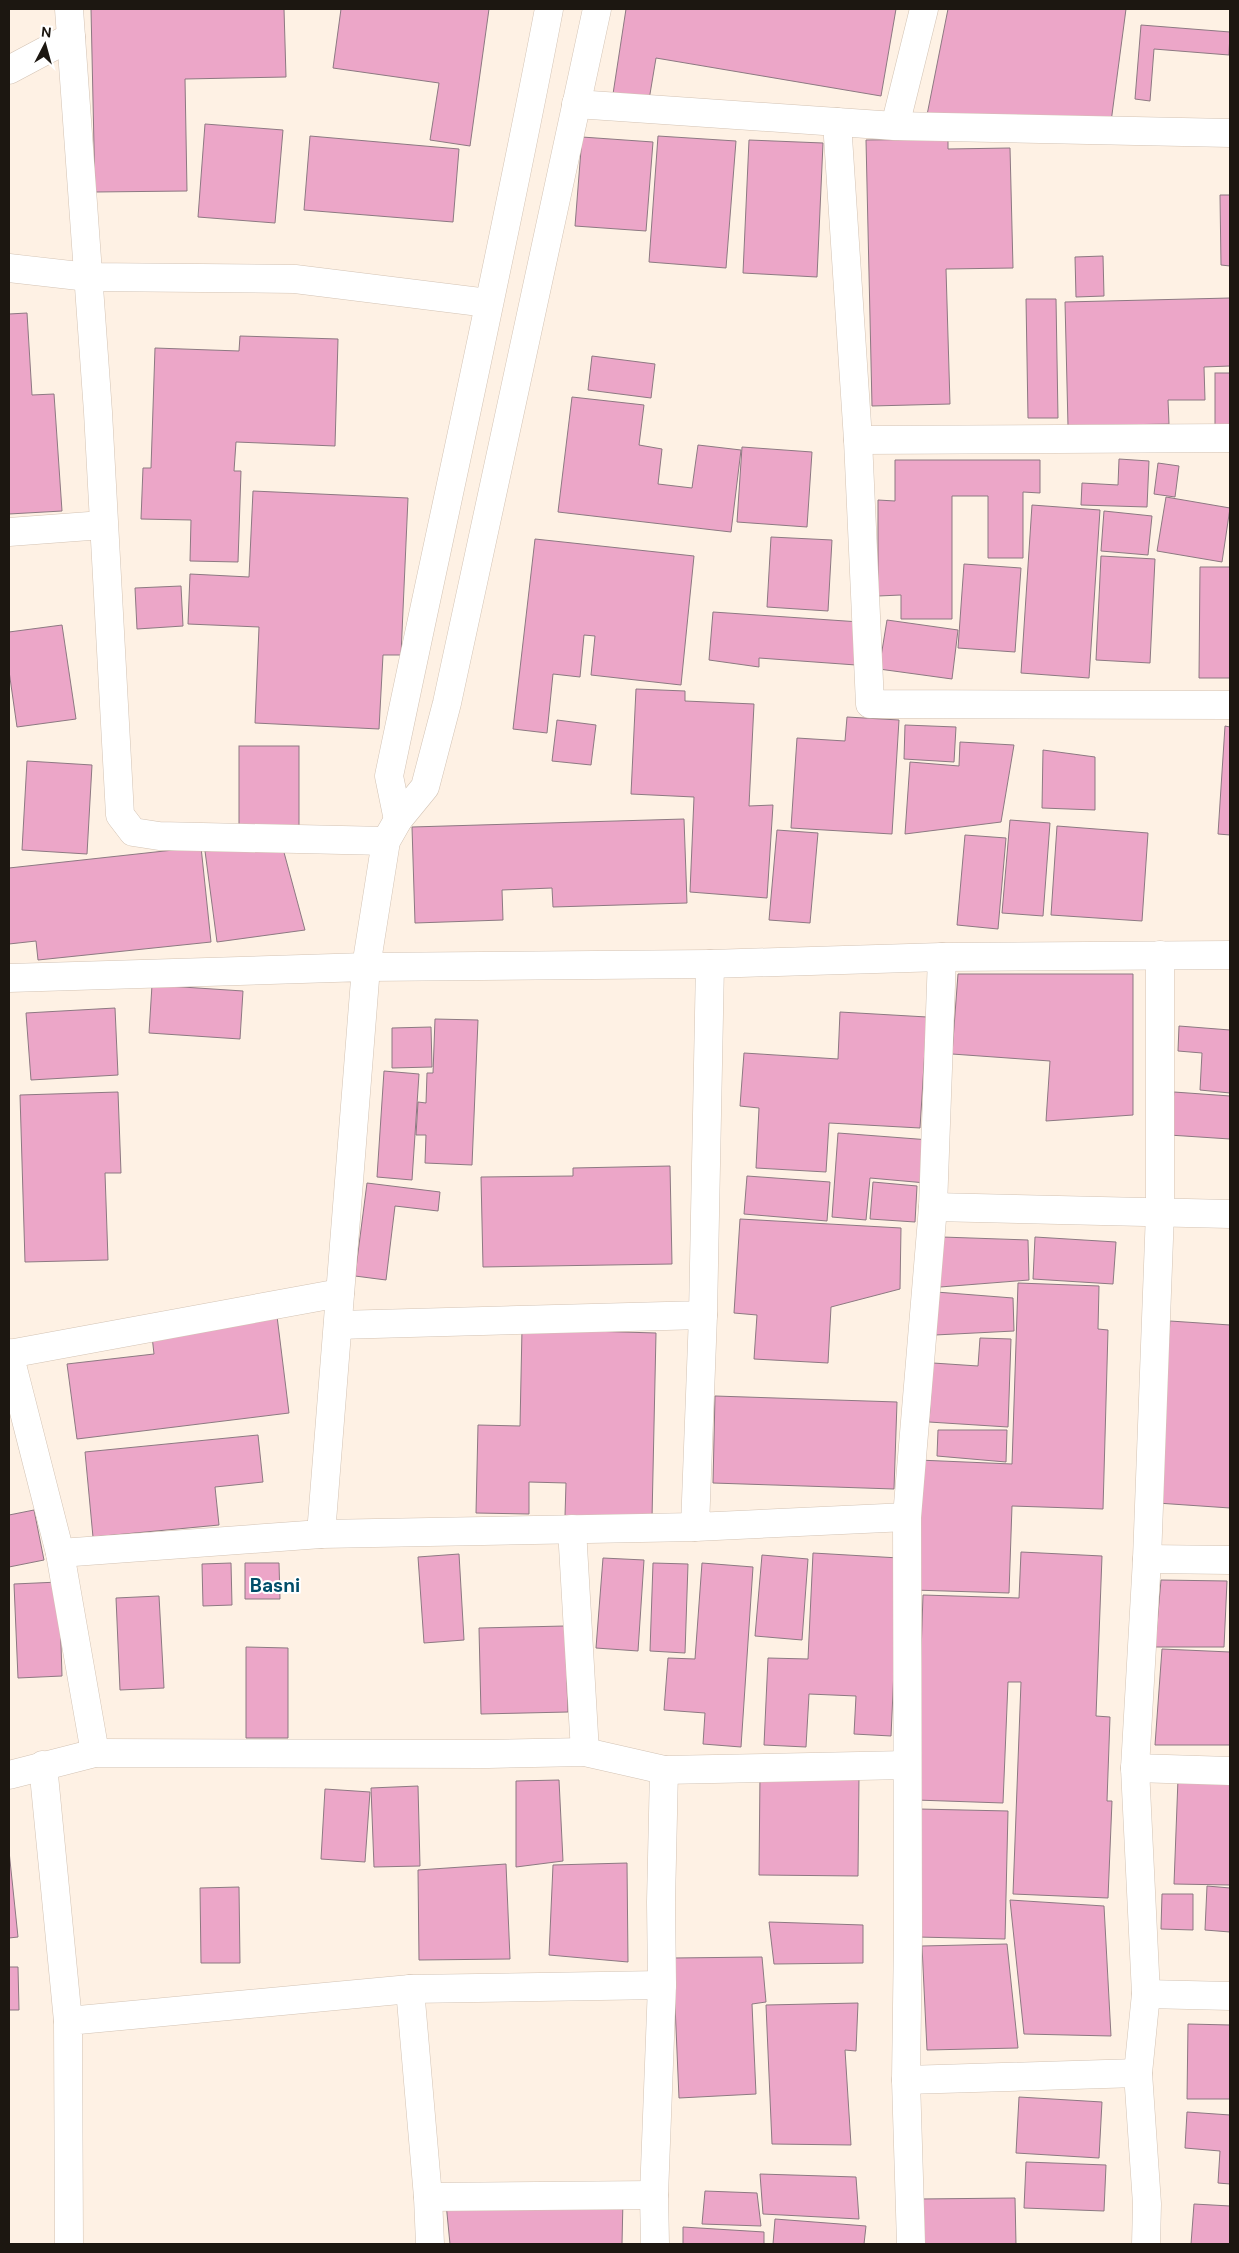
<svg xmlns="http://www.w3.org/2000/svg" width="1239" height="2253" viewBox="0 0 1239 2253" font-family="'DM Sans',sans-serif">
  <rect width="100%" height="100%" fill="#fef1e4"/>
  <g fill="#eca6c8" stroke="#8d7982">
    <polygon points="91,9 284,9 286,77 185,79 187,191 95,192"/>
    <polygon points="341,9 489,9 470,146 430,140 439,83 333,68"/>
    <polygon points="626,9 896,9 881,96 656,58 649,100 613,94"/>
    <polygon points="948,9 1126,9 1111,122 927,115"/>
    <polygon points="1141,25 1230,32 1229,55 1154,49 1150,101 1135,99"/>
    <polygon points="205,124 283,130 275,223 198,217"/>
    <polygon points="310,136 459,149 453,222 304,210"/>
    <polygon points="658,136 736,141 726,268 649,262"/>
    <polygon points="582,137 653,142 646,231 575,226"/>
    <polygon points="948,139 948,149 1010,148 1013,268 946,269 950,404 872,406 866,140"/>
    <polygon points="749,140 823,143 817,277 743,273"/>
    <polygon points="1220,195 1230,195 1230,266 1221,265"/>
    <polygon points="1103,256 1104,296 1076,297 1075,257"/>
    <polygon points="1230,298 1230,366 1204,367 1205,400 1168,400 1169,424 1068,426 1065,302"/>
    <polygon points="1026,299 1056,299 1058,418 1028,418"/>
    <polygon points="27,313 32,395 54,394 62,511 9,514 9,314"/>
    <polygon points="240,336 338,339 335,446 236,442 234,471 241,471 238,562 190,561 191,520 141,519 143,468 151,468 155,348 239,351"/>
    <polygon points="592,356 655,364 651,398 588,390"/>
    <rect x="1215" y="373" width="15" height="57"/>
    <polygon points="572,397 644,405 639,445 662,449 658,484 692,488 698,445 741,450 731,532 558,512"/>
    <polygon points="742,447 812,452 807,527 737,522"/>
    <polygon points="1119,459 1149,461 1147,507 1081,505 1082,483 1118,485"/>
    <polygon points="895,460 1040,460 1040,493 1023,492 1023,558 988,558 988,496 952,496 952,619 901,619 901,595 878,596 878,500 895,501"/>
    <polygon points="1158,463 1179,466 1175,497 1154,494"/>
    <polygon points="253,491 408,498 401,655 383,655 379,729 255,723 259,627 188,624 190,574 249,577"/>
    <polygon points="1166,497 1230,508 1222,562 1157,551"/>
    <polygon points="1032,505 1100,510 1089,678 1021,673"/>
    <polygon points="1104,511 1152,516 1148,555 1101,551"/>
    <polygon points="771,537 832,540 828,611 767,607"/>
    <polygon points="535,539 694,556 681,685 591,675 595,636 584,635 580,677 553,674 547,733 513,729"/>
    <polygon points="1101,556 1155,559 1150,663 1096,660"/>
    <polygon points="964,564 1021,568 1015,652 958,648"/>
    <polygon points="1200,567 1230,567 1230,678 1199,678"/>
    <polygon points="181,586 183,626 137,629 135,588"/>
    <polygon points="713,612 860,622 856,665 759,658 759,667 709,660"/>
    <polygon points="887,620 958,630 952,679 879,669"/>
    <polygon points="62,625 76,719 17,727 9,671 9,632"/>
    <polygon points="636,689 685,691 685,701 754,704 749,806 773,805 767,898 690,892 694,797 631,794"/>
    <polygon points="847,717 899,720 892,834 791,828 797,738 845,741"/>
    <polygon points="557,720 596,725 591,765 552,761"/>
    <polygon points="905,725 956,727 954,762 904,759"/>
    <polygon points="1225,726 1230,727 1230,835 1218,834"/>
    <polygon points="960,742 1014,745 1001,822 905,834 910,762 959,766"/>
    <rect x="239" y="746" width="60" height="86"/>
    <polygon points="1043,750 1095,757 1095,810 1042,808"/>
    <polygon points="27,761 92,765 87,854 22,850"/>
    <polygon points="684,819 687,903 553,907 552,888 502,890 503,920 415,923 412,827"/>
    <polygon points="1010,820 1050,823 1043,916 1002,913"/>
    <polygon points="1057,826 1148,833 1142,921 1051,915"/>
    <polygon points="777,830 818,833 810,923 769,920"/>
    <polygon points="965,835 1006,838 998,929 957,925"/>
    <polygon points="282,845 305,930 217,942 205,851"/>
    <polygon points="201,847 211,942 38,960 36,941 9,944 9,868"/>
    <polygon points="958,974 1133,974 1133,1115 1046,1121 1050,1061 952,1054"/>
    <polygon points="152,985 243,991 240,1039 149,1033"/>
    <polygon points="115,1008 118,1075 31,1080 26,1013"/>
    <polygon points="840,1012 927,1017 920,1128 829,1123 826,1172 756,1168 759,1108 740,1106 744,1053 838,1059"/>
    <polygon points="435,1019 478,1020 472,1165 425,1163 426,1135 416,1135 418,1102 426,1103 427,1073 433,1073"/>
    <polygon points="1179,1026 1230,1030 1230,1093 1200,1090 1202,1053 1178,1051"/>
    <polygon points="431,1027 432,1067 392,1068 392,1028"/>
    <polygon points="384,1071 419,1074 412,1180 377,1177"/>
    <polygon points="118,1092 121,1173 105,1173 108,1260 25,1262 20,1095"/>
    <polygon points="1174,1092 1230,1096 1230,1139 1169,1135"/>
    <polygon points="838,1133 930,1140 926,1183 870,1178 866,1220 832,1217"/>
    <polygon points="670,1166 672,1264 483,1267 481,1177 573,1176 573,1168"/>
    <polygon points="747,1176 830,1182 827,1221 744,1214"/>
    <polygon points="873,1182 917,1186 915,1222 870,1219"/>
    <polygon points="367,1183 440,1192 438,1211 395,1206 386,1280 355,1276"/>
    <polygon points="740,1219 901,1228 900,1289 831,1307 828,1363 754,1359 757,1315 734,1313"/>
    <polygon points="942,1237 1028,1240 1029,1280 940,1287"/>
    <polygon points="1035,1237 1116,1242 1113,1284 1033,1279"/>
    <polygon points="1018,1283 1099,1286 1098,1329 1108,1330 1103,1509 1012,1506 1009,1593 913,1590 918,1460 1012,1464"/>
    <polygon points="936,1292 1013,1298 1014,1331 935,1335"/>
    <polygon points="276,1308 289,1413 77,1439 67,1364 154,1354 152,1336"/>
    <polygon points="1170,1321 1230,1325 1230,1508 1157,1503"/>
    <polygon points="522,1329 656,1333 652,1518 565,1516 566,1483 529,1482 529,1514 476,1513 478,1425 520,1426"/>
    <polygon points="980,1338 1011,1339 1008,1427 929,1422 933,1363 978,1366"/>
    <polygon points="715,1396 897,1402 894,1489 713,1483"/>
    <polygon points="938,1430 1007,1430 1006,1462 937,1456"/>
    <polygon points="258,1435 263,1482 215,1487 219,1525 93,1537 85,1452"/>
    <polygon points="34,1510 44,1560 9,1567 9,1515"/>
    <polygon points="1021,1552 1102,1556 1096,1716 1110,1717 1107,1801 1112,1801 1108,1898 1013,1894 1021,1682 1008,1682 1003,1803 916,1800 923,1595 1019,1598"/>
    <polygon points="813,1553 899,1558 891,1736 854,1734 856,1696 809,1694 806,1747 764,1745 768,1658 808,1659"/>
    <polygon points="459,1554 464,1640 424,1643 418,1557"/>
    <polygon points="762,1555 808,1559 802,1640 755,1636"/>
    <polygon points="603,1558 644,1560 638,1651 596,1648"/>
    <polygon points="231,1563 232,1605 203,1606 202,1564"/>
    <polygon points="245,1563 279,1563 280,1599 245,1599"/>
    <polygon points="653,1563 688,1564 685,1653 650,1651"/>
    <polygon points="702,1563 753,1567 741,1747 703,1744 705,1713 664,1710 668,1658 695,1659"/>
    <polygon points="1161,1580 1227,1581 1224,1647 1155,1647"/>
    <polygon points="59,1582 62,1676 18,1678 14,1584"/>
    <polygon points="159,1596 164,1688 120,1690 116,1598"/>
    <polygon points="565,1626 568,1712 481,1714 479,1628"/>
    <polygon points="246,1647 288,1648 288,1738 246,1738"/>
    <polygon points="1162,1649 1230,1652 1230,1745 1155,1745"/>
    <polygon points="760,1775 859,1776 858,1876 759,1875"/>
    <polygon points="1178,1779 1230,1781 1230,1885 1174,1884"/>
    <polygon points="559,1780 563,1861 516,1867 516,1781"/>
    <polygon points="418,1786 420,1866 374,1867 371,1788"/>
    <polygon points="325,1789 370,1792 365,1862 321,1859"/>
    <polygon points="919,1809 1008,1811 1005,1939 917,1937"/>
    <polygon points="9,1851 18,1937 9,1938"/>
    <polygon points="627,1863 628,1962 549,1955 553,1865"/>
    <polygon points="506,1864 510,1959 419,1960 418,1870"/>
    <polygon points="1207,1886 1230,1888 1230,1932 1205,1930"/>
    <polygon points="239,1887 240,1963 201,1963 200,1888"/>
    <polygon points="1162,1894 1193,1894 1193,1930 1161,1929"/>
    <polygon points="1010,1900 1104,1906 1111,2036 1024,2034"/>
    <polygon points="769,1922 863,1925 863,1963 774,1964"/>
    <polygon points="1007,1944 1018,2048 927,2050 922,1946"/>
    <polygon points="762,1957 766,2002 752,2004 756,2094 679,2098 673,1958"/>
    <polygon points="9,1967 18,1967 19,2010 9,2010"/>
    <polygon points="858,2003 856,2051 845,2050 851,2145 772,2144 766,2005"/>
    <polygon points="1188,2024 1230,2025 1230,2099 1187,2099"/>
    <polygon points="1019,2097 1102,2102 1099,2158 1016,2153"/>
    <polygon points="1187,2112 1230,2115 1230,2184 1218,2183 1220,2151 1185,2148"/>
    <polygon points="1026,2162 1106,2165 1104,2211 1024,2208"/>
    <polygon points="760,2174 856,2177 859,2219 763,2214"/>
    <polygon points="705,2191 757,2193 761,2226 702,2224"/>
    <polygon points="1015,2198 1016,2244 921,2244 920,2199"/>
    <polygon points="623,2199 622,2244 450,2244 446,2203"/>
    <polygon points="1194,2204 1230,2206 1230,2244 1191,2244"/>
    <polygon points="775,2219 866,2226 864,2244 773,2244"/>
    <polygon points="683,2227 764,2232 764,2244 683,2244"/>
  </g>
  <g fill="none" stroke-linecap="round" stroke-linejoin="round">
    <defs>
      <g id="street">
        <polyline points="69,9 98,412 120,815 133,832 159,836 386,841"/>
        <polyline points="9,70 71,37"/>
        <polyline points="576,104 895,126 1230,133"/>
        <polyline points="837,122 858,440 870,704 1230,705"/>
        <polyline points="895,126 924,9"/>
        <polyline points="9,268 88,277 295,279 488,303"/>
        <polyline points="858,440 1230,438"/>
        <polyline points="9,532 103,525"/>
        <polyline points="942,957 1230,955"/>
        <polyline points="9,978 366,967 321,1534 60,1553"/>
        <polyline points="933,1207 1230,1214"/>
        <polyline points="703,1315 695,1527 907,1517"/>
        <polyline points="338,1325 703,1315 710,964"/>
        <polyline points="9,1353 60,1553 95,1753"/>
        <polyline points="9,1354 340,1293"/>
        <polyline points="572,1529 585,1752"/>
        <polyline points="321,1534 695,1527"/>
        <polyline points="1147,1559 1230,1560"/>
        <polyline points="43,1765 68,2021"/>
        <polyline points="1135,1768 1230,1771"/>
        <polyline points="9,1775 95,1753 488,1754 585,1752 664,1770 907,1765"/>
        <polyline points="410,1989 428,2197 430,2244"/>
        <polyline points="1146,1994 1230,1996"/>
        <polyline points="906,2080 1138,2073"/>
        <polyline points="428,2197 654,2195"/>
        <polyline points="69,2244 68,2021 410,1989 662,1985 661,1902 664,1770"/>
        <polyline points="655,2244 654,2195 662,1985"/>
        <polyline points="1146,2244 1147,2204 1138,2073 1146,1994 1135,1768 1147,1559 1160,1212 1160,955"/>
      </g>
      <g id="secondary">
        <polyline points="597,9 447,703 425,787 398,820 386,841 366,967 710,964 942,957 933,1207 907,1517 908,1933 906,2080 911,2244"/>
        <path d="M398,820L389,776C442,521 500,265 549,9"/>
      </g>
    </defs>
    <use href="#street" stroke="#d3c3b4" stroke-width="29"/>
    <use href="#secondary" stroke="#d3c3b4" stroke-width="29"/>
    <use href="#street" stroke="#fff" stroke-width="28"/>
    <use href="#secondary" stroke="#fff" stroke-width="28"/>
  </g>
  <g text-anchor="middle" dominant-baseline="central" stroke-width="4" stroke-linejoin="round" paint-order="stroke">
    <g font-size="19" font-weight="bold" fill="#004d69" stroke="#fff">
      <text x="275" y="1585">Basni</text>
    </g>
  </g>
  <rect width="1239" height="2253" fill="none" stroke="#1c1711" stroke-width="20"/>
  <g transform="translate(45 45) rotate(6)" stroke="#ffffff" stroke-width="4" paint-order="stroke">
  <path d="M0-4L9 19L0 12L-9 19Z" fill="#1c1711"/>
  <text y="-8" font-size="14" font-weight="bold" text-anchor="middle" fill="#1c1711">N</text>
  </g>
</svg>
